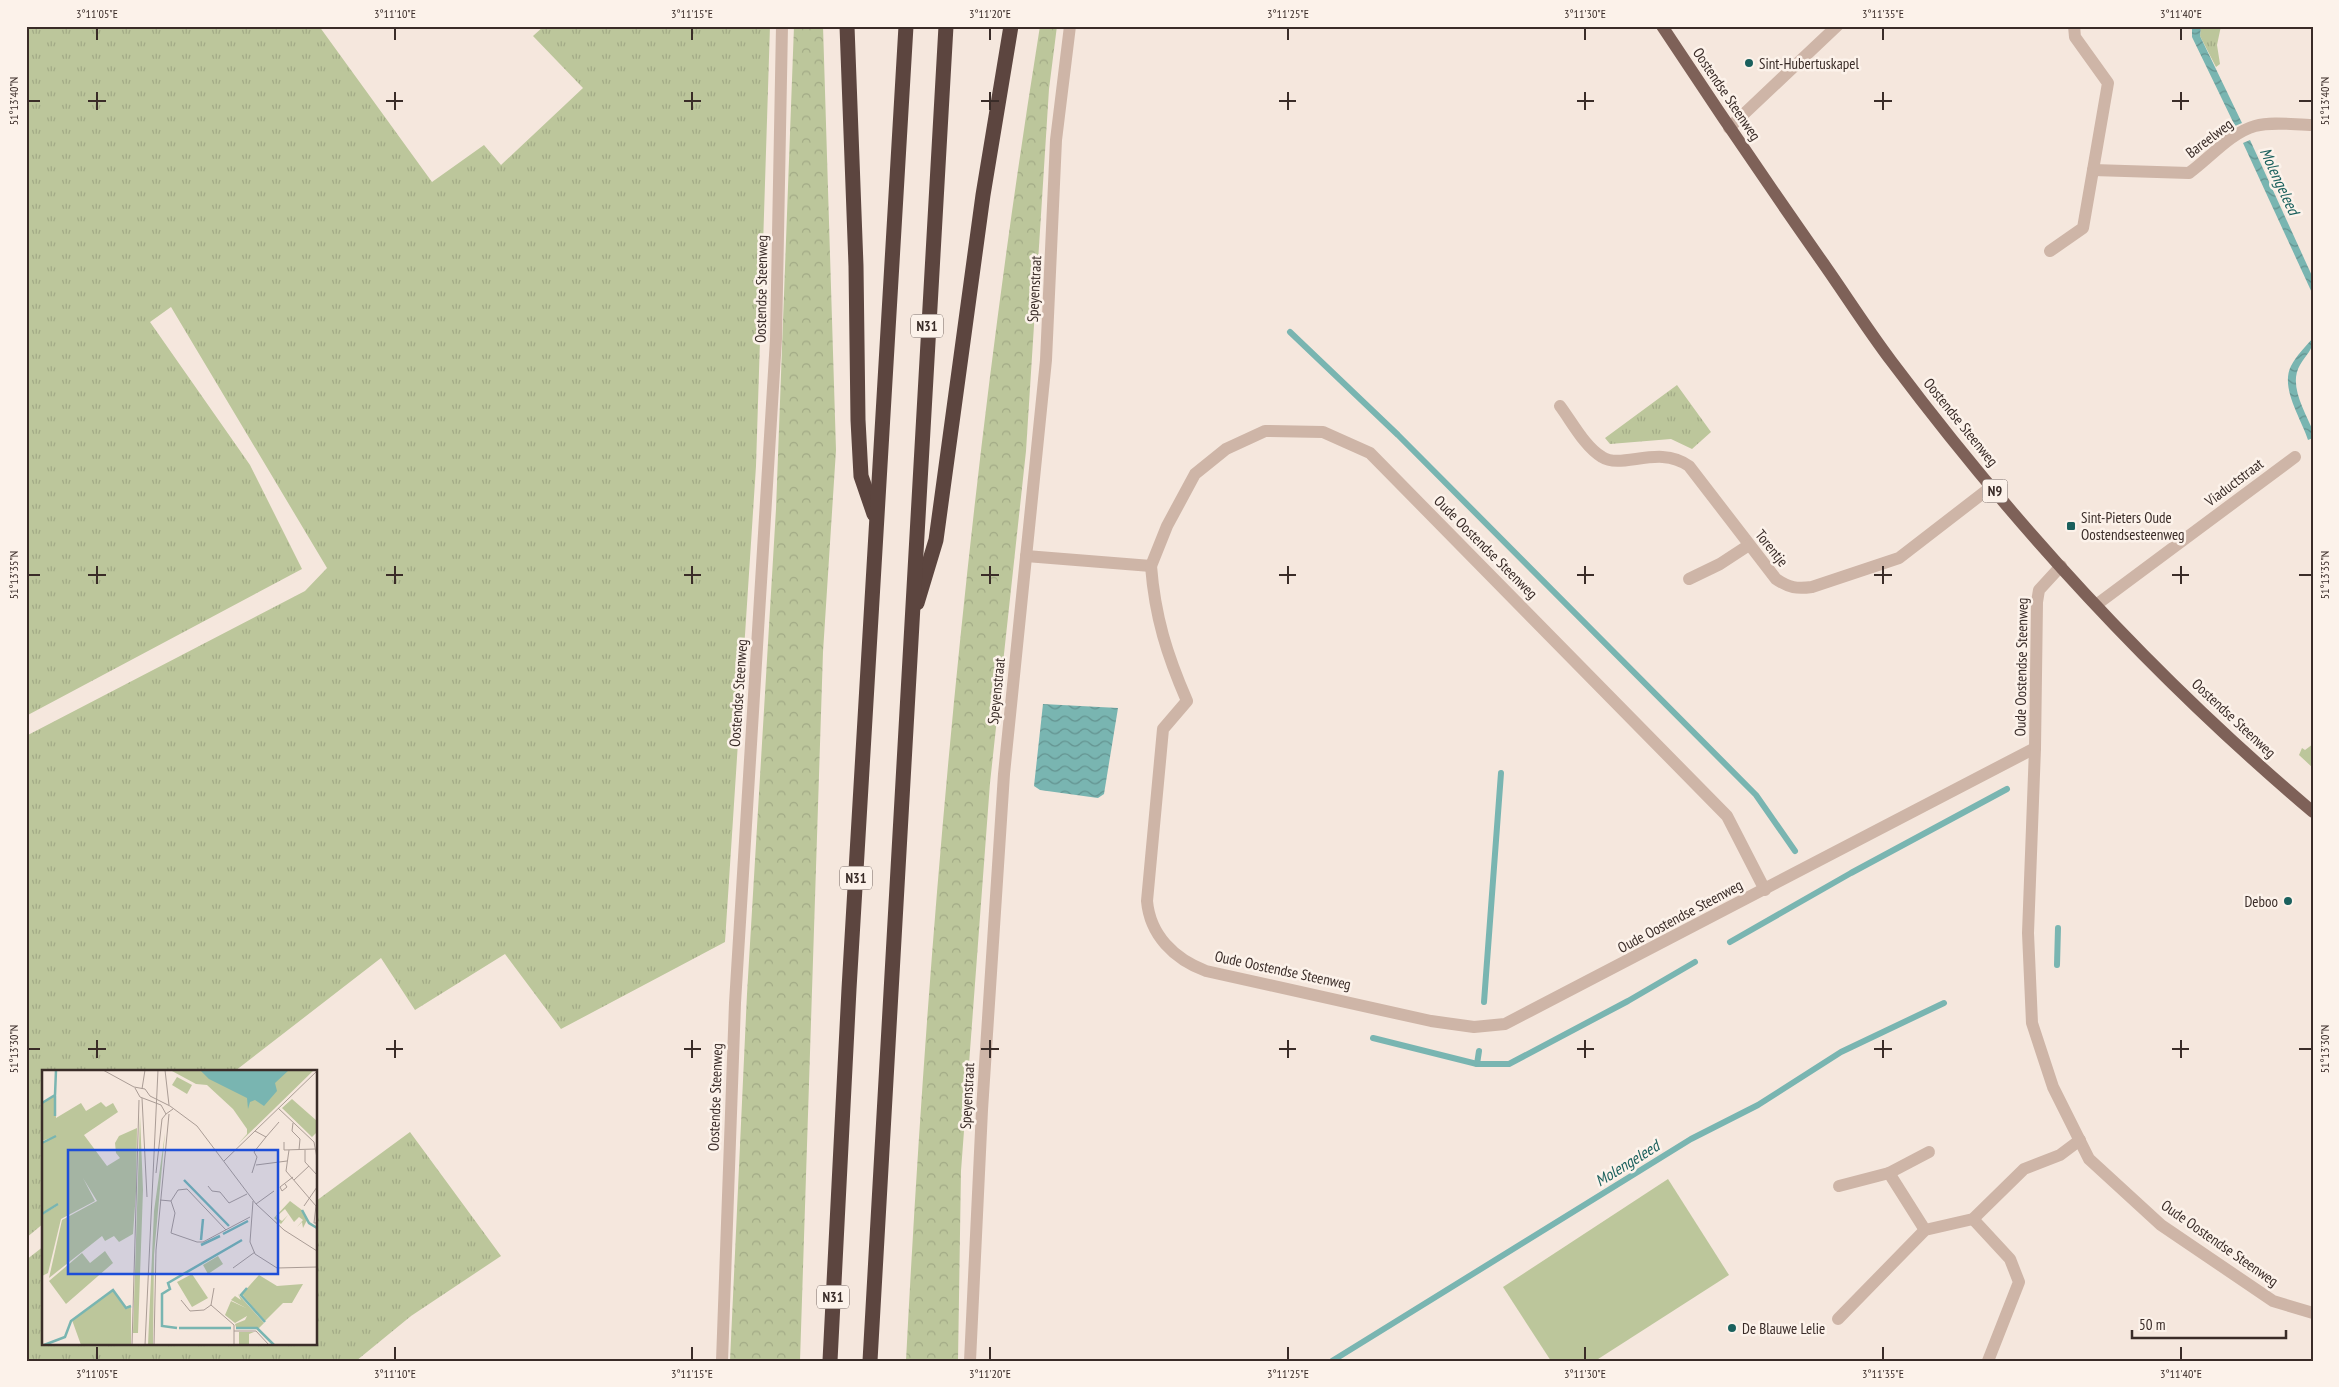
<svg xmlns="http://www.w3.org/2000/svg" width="2339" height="1387" viewBox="0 0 2339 1387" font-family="'PT Sans Narrow',sans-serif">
  <defs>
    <pattern id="grass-tufts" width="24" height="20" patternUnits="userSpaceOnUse" patternTransform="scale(1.25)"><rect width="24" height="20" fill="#bcc69b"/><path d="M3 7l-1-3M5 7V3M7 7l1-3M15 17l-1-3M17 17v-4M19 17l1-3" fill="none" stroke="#a2aa86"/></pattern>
    <pattern id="forest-crowns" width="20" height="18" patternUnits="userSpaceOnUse" patternTransform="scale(1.25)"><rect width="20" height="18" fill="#bcc69b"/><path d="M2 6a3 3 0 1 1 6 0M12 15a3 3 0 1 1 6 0" fill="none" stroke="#a2aa86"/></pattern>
    <pattern id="water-waves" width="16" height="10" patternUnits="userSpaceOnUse" patternTransform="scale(1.25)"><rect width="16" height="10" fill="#79b5b1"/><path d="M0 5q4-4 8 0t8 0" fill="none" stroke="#649390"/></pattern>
  </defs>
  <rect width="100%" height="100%" fill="#f5e7dd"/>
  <g fill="url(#grass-tufts)">
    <polygon points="26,26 319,26 432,182 484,145 501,165 583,88 533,36 544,26 770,26 756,466 725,942 561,1029 505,954 415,1010 381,958 235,1071 44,1071 44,1223 26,1238 26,736 305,591 327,568 171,307 150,322 250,465 302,569 26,716"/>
    <polygon points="2201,26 2221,26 2217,45 2220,64 2216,67 2200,36"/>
    <polygon points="1677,385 1711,432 1692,449 1671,439 1610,444 1605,438"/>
    <polygon points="2313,744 2313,768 2299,755 2302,748 2305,750"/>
    <polygon points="410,1132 501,1256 411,1316 356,1361 26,1361 26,1260 44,1246 44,1343 316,1343 316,1201"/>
  </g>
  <g fill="url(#forest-crowns)">
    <polygon points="794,26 823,26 836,450 823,652 800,1361 730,1361 747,994 776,509"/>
    <path d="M1040,26H1057L1049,89L1026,451L990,783L961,1171L958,1361H906C929,914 969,468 1040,26Z"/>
  </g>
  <polygon fill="#bcc69b" points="1668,1179 1729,1275 1595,1361 1551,1361 1503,1287"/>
  <g fill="url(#water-waves)">
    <polygon points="2192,26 2201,26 2200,36 2242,123 2235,126 2192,37"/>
    <polygon points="2250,140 2313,278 2313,295 2243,143"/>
    <path d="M2313,338C2313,351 2306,354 2300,365C2288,385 2305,411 2313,431V438L2308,440C2301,418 2280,388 2291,366C2296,356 2306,346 2313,338Z"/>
    <polygon points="1043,704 1118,708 1104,794 1098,798 1040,790 1034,786"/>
  </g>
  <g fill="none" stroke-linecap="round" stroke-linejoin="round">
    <g stroke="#79b5b1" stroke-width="6">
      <polyline points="1290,332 1398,435 1756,795 1795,851"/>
      <polyline points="1730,942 1851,873 2007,789"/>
      <polyline points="2057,965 2058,928"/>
      <polyline points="1484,1002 1501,773"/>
      <polyline points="1373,1038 1477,1064 1479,1051"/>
      <polyline points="1477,1064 1509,1064 1628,1001 1695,962"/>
      <polyline points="1332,1361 1691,1139 1758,1105 1841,1052 1944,1003"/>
    </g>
    <g stroke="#ceb5a7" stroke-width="12">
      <polyline points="1729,128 1837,26"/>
      <path d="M2093,170L2189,173C2210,158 2230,133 2255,126C2273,121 2295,125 2313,125"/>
      <polyline points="2050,251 2083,228 2108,83 2075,37 2074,26"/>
      <path d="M1560,406C1572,422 1585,447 1602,457C1622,470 1659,444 1689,466L1776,579C1789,588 1797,589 1812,587L1899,558L1991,487"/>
      <polyline points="1026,556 1151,566 1167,526 1195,474 1226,449 1265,431 1323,432 1370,453 1727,816 1765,890"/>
      <path d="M1151,566C1155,617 1167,655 1187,701L1163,729L1147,901C1150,935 1174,959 1206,971L1431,1021L1474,1027L1505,1024L2035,748"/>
      <polyline points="2061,566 2039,590 2037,602 2035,748 2028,933 2032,1023 2053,1087 2089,1159 2161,1225 2273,1301 2313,1313"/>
      <polyline points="1689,579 1720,564 1749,545"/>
      <polyline points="2096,605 2295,457"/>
      <polyline points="1889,1173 1925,1230"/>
      <polyline points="1839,1186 1889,1173 1929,1152"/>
      <polyline points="1973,1219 2010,1259 2019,1282 1988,1361"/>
      <polyline points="1838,1319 1925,1230 1973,1219 2024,1169 2060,1155 2080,1140"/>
      <polyline points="722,1361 735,1003 776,339 782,26"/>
      <polyline points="970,1361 982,1110 1004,774 1046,360 1056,140 1070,26"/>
    </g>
    <path stroke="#7e6158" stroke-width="12" d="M1662,26C1714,105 1767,183 1821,260C1845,294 1867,329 1892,362C2015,526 2156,679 2313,812"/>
    <g stroke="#5c453f" stroke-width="15">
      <polyline points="847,26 856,266 858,420 861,476 874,514"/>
      <polyline points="917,603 936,540 983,195 1011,26"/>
      <polyline points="830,1361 849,989 906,26"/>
      <polyline points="870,1361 946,26"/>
    </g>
  </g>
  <path fill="none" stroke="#3a2c28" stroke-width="2" d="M97,28V40M395,28V40M692,28V40M990,28V40M1288,28V40M1585,28V40M1883,28V40M2181,28V40M97,92V110M395,92V110M692,92V110M990,92V110M1288,92V110M1585,92V110M1883,92V110M2181,92V110M28,101H40M88,101H106M386,101H403M684,101H701M981,101H999M1279,101H1296M1577,101H1594M1874,101H1892M2172,101H2189M2299,101H2312M97,566V584M395,566V584M692,566V584M990,566V584M1288,566V584M1585,566V584M1883,566V584M2181,566V584M28,575H40M88,575H106M386,575H403M684,575H701M981,575H999M1279,575H1296M1577,575H1594M1874,575H1892M2172,575H2189M2299,575H2312M97,1040V1058M395,1040V1058M692,1040V1058M990,1040V1058M1288,1040V1058M1585,1040V1058M1883,1040V1058M2181,1040V1058M28,1049H40M88,1049H106M386,1049H403M684,1049H701M981,1049H999M1279,1049H1296M1577,1049H1594M1874,1049H1892M2172,1049H2189M2299,1049H2312M97,1347V1360M395,1347V1360M692,1347V1360M990,1347V1360M1288,1347V1360M1585,1347V1360M1883,1347V1360M2181,1347V1360"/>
  <g fill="#1a605d" stroke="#fcf2ea" stroke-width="2">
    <circle cx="1749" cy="63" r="5"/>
    <rect x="2066" y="521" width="10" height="10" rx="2.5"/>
    <circle cx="2288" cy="901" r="5"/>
    <circle cx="1732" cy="1328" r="5"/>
  </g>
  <g text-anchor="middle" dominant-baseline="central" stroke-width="5" stroke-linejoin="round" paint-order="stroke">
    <g fill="#fcf2ea" stroke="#746762" stroke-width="1">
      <rect x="911" y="314.5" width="32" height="23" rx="4"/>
      <rect x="1982.5" y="479.5" width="25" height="23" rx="4"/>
      <rect x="840" y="866.5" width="32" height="23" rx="4"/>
      <rect x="817" y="1285.5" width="32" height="23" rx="4"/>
    </g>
    <g font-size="14" font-weight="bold" fill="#3a2c28">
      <text x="927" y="326">N31</text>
      <text x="1995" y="491">N9</text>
      <text x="856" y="878">N31</text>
      <text x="833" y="1297">N31</text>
    </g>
    <g font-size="15" fill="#3a2c28" stroke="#fcf2ea" text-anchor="start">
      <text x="1759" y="63">Sint-Hubertuskapel</text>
      <text x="2081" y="517">Sint-Pieters Oude<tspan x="2081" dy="17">Oostendsesteenweg</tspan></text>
      <text x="2278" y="901" text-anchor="end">Deboo</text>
      <text x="1742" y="1328">De Blauwe Lelie</text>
    </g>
    <g font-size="15" fill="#3a2c28" stroke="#fcf2ea">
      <text transform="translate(1727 94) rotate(56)">Oostendse Steenweg</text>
      <text transform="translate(2209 138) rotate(-37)">Bareelweg</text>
      <text transform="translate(761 289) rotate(-89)">Oostendse Steenweg</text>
      <text transform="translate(1034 289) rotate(-87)">Speyenstraat</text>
      <text transform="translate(1961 422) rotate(51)">Oostendse Steenweg</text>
      <text transform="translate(2234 482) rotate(-37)">Viaductstraat</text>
      <text transform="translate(1486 547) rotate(45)">Oude Oostendse Steenweg</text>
      <text transform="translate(1772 548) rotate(51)">Torentje</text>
      <text transform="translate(2021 667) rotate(-89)">Oude Oostendse Steenweg</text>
      <text transform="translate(996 691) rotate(-84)">Speyenstraat</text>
      <text transform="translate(738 693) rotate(-86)">Oostendse Steenweg</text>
      <text transform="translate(2234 718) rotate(43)">Oostendse Steenweg</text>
      <text transform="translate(1680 916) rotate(-28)">Oude Oostendse Steenweg</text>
      <text transform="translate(1283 970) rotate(12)">Oude Oostendse Steenweg</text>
      <text transform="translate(967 1096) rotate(-87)">Speyenstraat</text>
      <text transform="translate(715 1097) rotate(-88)">Oostendse Steenweg</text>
      <text transform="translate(2220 1243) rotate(35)">Oude Oostendse Steenweg</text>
    </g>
    <g font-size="16" font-style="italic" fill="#1a605d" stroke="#fcf2ea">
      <text transform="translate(2280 181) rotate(65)">Molengeleed</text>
      <text transform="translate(1627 1163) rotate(-32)">Molengeleed</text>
    </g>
  </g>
  <g transform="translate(42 1070)">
    <rect width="275" height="275" fill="#f5e7dd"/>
    <path d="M272,0L196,74L205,64V59L191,39L165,15L154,14L130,1ZM13,26L14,48L39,33L44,41L59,32L64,37L71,33L76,42L42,65L65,96L78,88L74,83L73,73L77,66L95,58L94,122L91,164L77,172L72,166L63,171L60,166L7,208L20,150L55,131L41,108L53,131L19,149L6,203L0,206V145L18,134L0,143V73L14,66L0,71V33ZM250,29L275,51V62L270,67L240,38ZM248,131L260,140L265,150L261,158L260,152L255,157L261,150L257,147L252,152L243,139L234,147L240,151L246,145L239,154L232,148ZM63,181L71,193L24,234L7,211L40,183L48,193ZM71,221L84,239L89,237V275H39L30,250ZM196,224L222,253L217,258L194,257L193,254L203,250L205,246L193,253L183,245L189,231L204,238L189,230L193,226L199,230ZM197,262H212L207,264V275H197Z" fill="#bcc69b"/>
    <path d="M98,45L101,120L96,263H91ZM123,63L112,185L111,275H106L112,141Z" fill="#bcc69b"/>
    <path d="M135,7L150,15L145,24L130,15ZM176,186L181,194L166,204L161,195ZM150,204L166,228L150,237L135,212ZM217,205L235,216L261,214L250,233H241L223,251L200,224Z" fill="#bcc69b"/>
    <path d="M158,0H247L233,13L235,21L222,36L213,30L208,32L206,39L205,28L167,9Z" fill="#79b5b1"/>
    <path fill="none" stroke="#79b5b1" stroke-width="2.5" d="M0,33L13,25L14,0M13,46V26M0,73L14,66M142,110L187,156M260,140L267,153L275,158M0,144L16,134M181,164L206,151M159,170L161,149M159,175L178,166M205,218L199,225L223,252M135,258L120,256V224L128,219L126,213L200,170M137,258H189M194,258H215L232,275M2,275L23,267L29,251L71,220L84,238L89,236"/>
    <path fill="none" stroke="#aa9c95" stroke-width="1" d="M61,0L92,17L103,19L108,26L128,36L155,56L214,134L242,160L275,181M123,0L127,35M93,18L98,27L119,35L124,44L131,39M100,19L103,0M100,28L105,127M236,38L272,72L275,88M251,53L250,61L258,69L257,80M224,67L237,52M242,72V80L273,79M247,80L244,101L274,136L272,153H275M263,80V92L275,105M182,91L275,1M214,95L245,91M114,103L120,49L124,44M210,103L215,87L212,82L224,67L213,61M252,110L267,96M243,114L245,117L240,121L238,117L251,107M166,116L170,121L178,122L187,133L205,124M118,130L129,131L136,120L145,119L184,160M129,131L133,143L129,163L155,172H161L208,147M211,131L208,172L213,184L235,198L275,197M214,134L232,121M262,136L275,117M191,198L213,182M139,230L148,241L162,240L169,235L172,218M169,235L192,255V275M192,261H214L227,275M90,275L97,30M103,275L116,0M112,275L114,180L127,44"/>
    <path fill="#1d4ed8" fill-opacity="0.15" stroke="#1d4ed8" stroke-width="2.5" d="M26,80H236V204H26Z"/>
    <rect width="275" height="275" fill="none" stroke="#3a2c28" stroke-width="2.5"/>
  </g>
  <rect width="2339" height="1387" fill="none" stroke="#fcf2ea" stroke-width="55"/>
  <path d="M2132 1330v8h154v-8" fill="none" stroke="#3a2c28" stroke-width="2.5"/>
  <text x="2139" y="1330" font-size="15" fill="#3a2c28" stroke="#fcf2ea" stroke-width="4" paint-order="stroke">50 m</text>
  <rect x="28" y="28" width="2284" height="1332" fill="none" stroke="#3a2c28" stroke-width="2"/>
  <g font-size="12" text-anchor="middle" fill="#3a2c28">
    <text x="97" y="18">3°11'05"E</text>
    <text x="395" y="18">3°11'10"E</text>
    <text x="692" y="18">3°11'15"E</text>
    <text x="990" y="18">3°11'20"E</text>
    <text x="1288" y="18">3°11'25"E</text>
    <text x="1585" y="18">3°11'30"E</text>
    <text x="1883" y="18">3°11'35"E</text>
    <text x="2181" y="18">3°11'40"E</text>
    <text transform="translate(14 101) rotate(-90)" y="4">51°13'40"N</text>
    <text transform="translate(2325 101) rotate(-90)" y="4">51°13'40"N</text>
    <text transform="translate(14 575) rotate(-90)" y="4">51°13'35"N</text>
    <text transform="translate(2325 575) rotate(-90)" y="4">51°13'35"N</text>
    <text transform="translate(14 1049) rotate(-90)" y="4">51°13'30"N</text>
    <text transform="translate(2325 1049) rotate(-90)" y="4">51°13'30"N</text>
    <text x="97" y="1378">3°11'05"E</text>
    <text x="395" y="1378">3°11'10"E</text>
    <text x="692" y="1378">3°11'15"E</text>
    <text x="990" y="1378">3°11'20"E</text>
    <text x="1288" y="1378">3°11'25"E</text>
    <text x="1585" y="1378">3°11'30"E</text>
    <text x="1883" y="1378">3°11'35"E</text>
    <text x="2181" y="1378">3°11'40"E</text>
  </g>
</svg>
